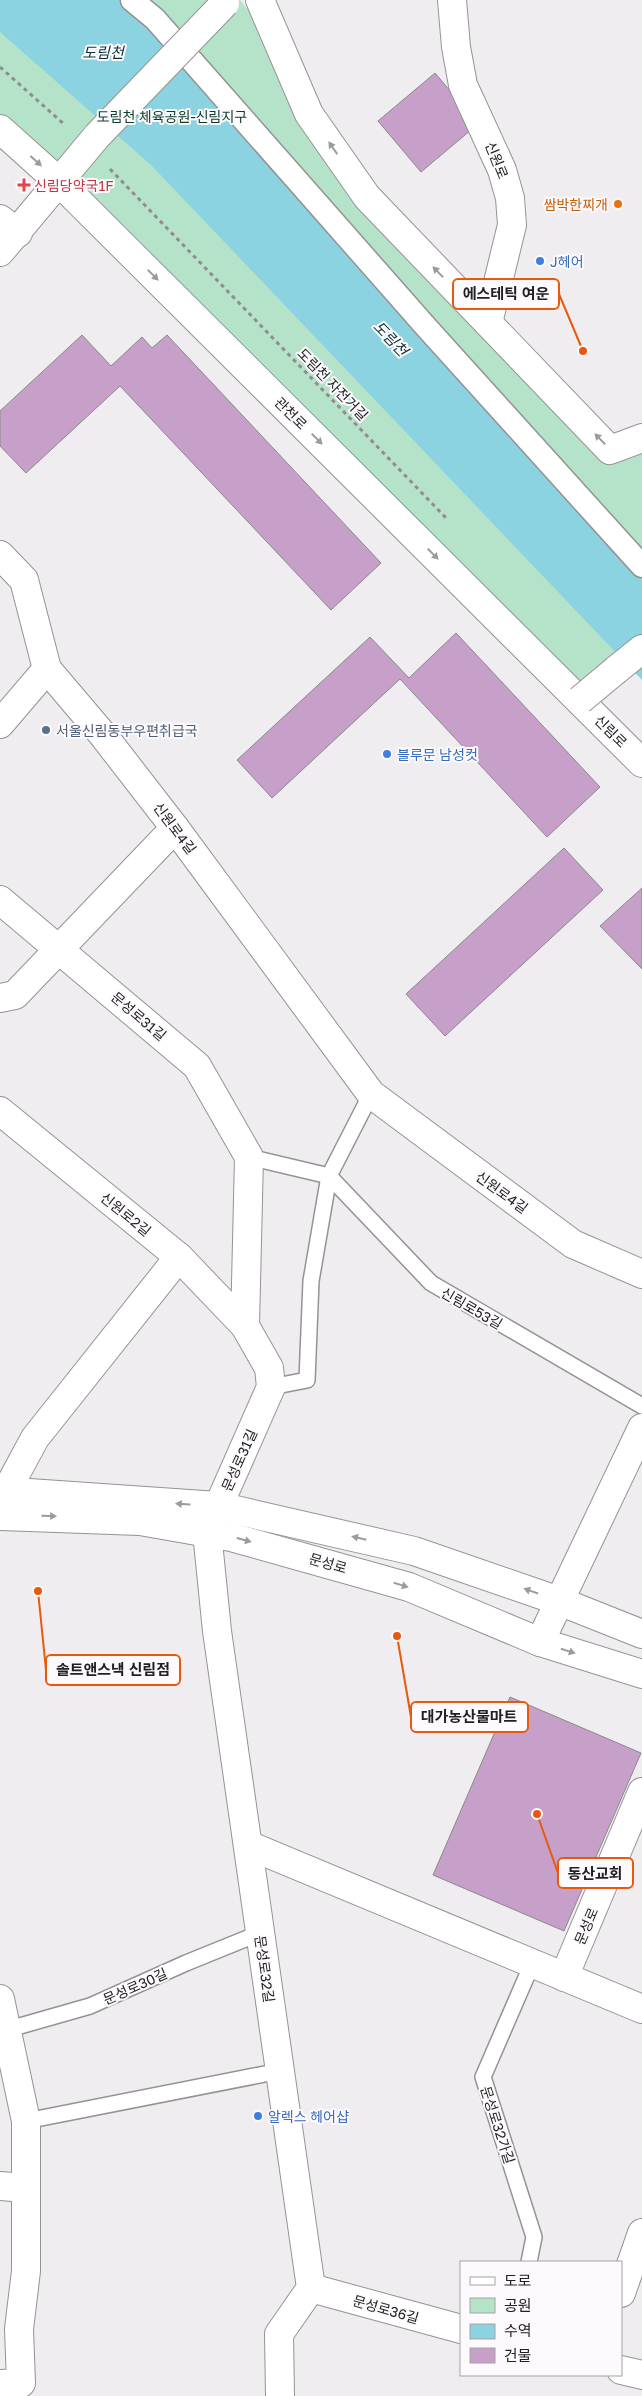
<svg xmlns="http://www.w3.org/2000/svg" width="642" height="2396" viewBox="0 0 642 2396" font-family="'Golos Text','Noto Sans KR',sans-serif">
  <rect width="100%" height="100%" fill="#f0edf0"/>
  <polygon fill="#b5e3c9" points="0,0 240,0 252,15 299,116 608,462 642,450 642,636 579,686 0,118"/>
  <polygon fill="#8bd3e0" points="0,0 122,0 642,555 642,680 151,165 0,32"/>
  <g fill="#c7a0ca" stroke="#8b888b">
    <polygon points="435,73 478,124 421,172 378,121"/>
    <polygon points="82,335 111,366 142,337 152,348 167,335 381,563 331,610 120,386 26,473 0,446 0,411"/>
    <polygon points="456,633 600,787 547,837 400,679 272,798 237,760 370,637 409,678"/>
    <polygon points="564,848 603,890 445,1036 406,994"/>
    <polygon points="642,888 642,969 600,926"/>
    <polygon points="510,1697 641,1753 564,1931 433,1875"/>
  </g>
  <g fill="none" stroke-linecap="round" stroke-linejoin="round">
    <defs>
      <g id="service">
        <polyline points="249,1157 329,1176"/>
        <polyline points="329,1176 431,1283 642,1406"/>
        <polyline points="271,1387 307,1380 311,1281 329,1176 371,1094"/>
        <polyline points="6,2030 90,2006 186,1963 260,1933"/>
        <polyline points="26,2121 280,2071"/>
        <polyline points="529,2262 534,2237 483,2077 532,1964"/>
      </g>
      <polyline id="pedestrian" points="132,0 155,19 427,328 642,566"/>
      <g id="minor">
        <polyline points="452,0 456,47 463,85 502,170 510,198 512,225 488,323"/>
        <polyline points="0,219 18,233"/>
        <polyline points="0,555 24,580 47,669 103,735 175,828 371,1094 573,1244 642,1274"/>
        <polyline points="0,724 47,669"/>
        <polyline points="0,900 197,1066 249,1157 245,1326 269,1368 271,1387 207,1532 217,1631 311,2288 279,2334 280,2396"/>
        <polyline points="0,998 15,995 175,828"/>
        <polyline points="0,1111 179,1257 245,1326"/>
        <polyline points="0,1503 35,1438 179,1257"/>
        <polyline points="540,1642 642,1428"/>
        <polyline points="248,1845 642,2009"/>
        <polyline points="564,1977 642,1792"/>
        <polyline points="0,1999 26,2121 26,2271 19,2329 21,2383 0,2384"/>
        <polyline points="0,2186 26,2188"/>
        <polyline points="311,2288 461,2329"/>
        <polyline points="621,2293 642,2233"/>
        <polyline points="621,2370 642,2375"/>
      </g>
      <polyline id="tertiary" points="0,252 97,136"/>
      <g id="secondary">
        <polyline points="260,0 309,114 367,197 610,450 642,438"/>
        <polyline points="0,129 58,181 642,763"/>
        <polyline points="616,670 642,649"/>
        <polyline points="0,1491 218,1506 414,1551 559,1601 642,1634"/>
        <polyline points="0,1516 140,1521 231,1537 409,1587 540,1642 642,1674"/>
      </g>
    </defs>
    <use href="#service" stroke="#959295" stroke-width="18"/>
    <use href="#pedestrian" stroke="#959295" stroke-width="25"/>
    <use href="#minor" stroke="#959295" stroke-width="30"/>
    <use href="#tertiary" stroke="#959295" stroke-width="30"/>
    <use href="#secondary" stroke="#959295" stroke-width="30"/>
    <g stroke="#8f8d8f" stroke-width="3" stroke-dasharray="4 4" stroke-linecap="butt">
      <polyline points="0,67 65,125"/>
      <polyline points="110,169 448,520"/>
    </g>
    <use href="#service" stroke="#fff" stroke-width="15"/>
    <use href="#pedestrian" stroke="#fff" stroke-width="22"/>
    <use href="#minor" stroke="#fff" stroke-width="28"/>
    <use href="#tertiary" stroke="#fff" stroke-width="28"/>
    <use href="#secondary" stroke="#fff" stroke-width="28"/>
    <defs>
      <polyline id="tertiary-bridge" points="97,136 225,3"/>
      <polyline id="secondary-bridge" points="580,700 616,670"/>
    </defs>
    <use href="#tertiary-bridge" stroke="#959295" stroke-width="30" stroke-linecap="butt"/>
    <use href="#secondary-bridge" stroke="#959295" stroke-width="30" stroke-linecap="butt"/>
    <use href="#tertiary-bridge" stroke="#fff" stroke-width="28"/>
    <use href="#secondary-bridge" stroke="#fff" stroke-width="28"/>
  </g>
  <defs><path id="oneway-solid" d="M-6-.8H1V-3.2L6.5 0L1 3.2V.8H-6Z" transform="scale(1.25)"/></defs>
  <g fill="#9c9b9c">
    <use href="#oneway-solid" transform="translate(333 148) rotate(-125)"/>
    <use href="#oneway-solid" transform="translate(36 161) rotate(42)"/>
    <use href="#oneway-solid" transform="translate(438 272) rotate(-134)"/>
    <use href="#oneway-solid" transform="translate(153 275) rotate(45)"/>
    <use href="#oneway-solid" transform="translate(317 439) rotate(45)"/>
    <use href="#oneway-solid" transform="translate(600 439) rotate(-134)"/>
    <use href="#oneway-solid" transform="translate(433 554) rotate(45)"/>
    <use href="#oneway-solid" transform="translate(183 1504) rotate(-176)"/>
    <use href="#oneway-solid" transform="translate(49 1516) rotate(1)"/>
    <use href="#oneway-solid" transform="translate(359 1538) rotate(-167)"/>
    <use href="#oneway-solid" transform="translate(244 1540) rotate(15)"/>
    <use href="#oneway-solid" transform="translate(401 1585) rotate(17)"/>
    <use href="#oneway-solid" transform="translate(531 1591) rotate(-161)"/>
    <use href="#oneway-solid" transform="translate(568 1651) rotate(18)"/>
  </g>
  <path fill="#e0444e" stroke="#fdfafe" stroke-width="2" d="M21.5 177.5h5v5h5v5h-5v5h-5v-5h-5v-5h5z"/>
  <circle fill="#e8710a" stroke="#fdfafe" stroke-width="2" cx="618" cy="204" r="5"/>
  <g fill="#3f7fe0" stroke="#fdfafe" stroke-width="2">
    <circle cx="540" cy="261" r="5"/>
    <circle cx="387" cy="754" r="5"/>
    <circle cx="258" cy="2116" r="5"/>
  </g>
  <circle fill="#5c6f8a" stroke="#fdfafe" stroke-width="2" cx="46" cy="730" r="5"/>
  <g text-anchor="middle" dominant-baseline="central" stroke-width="4" stroke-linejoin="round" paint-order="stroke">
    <g font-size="14" fill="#0d3d28" stroke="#fdfafe">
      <text x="172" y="116">도림천 체육공원-신림지구</text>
    </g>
    <g font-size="14" fill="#222122" stroke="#fdfafe">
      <text transform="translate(497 160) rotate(68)">신원로</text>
      <text transform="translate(333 384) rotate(46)">도림천 자전거길</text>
      <text transform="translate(291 413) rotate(45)">관천로</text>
      <text transform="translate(611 731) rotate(45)">신림로</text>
      <text transform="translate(175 828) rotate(53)">신원로4길</text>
      <text transform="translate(139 1016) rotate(40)">문성로31길</text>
      <text transform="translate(502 1192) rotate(36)">신원로4길</text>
      <text transform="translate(126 1214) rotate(39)">신원로2길</text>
      <text transform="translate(472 1308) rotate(30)">신림로53길</text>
      <text transform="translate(239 1460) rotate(-66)">문성로31길</text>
      <text transform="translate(328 1563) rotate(16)">문성로</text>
      <text transform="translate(586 1926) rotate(-67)">문성로</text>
      <text transform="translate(265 1969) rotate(82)">문성로32길</text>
      <text transform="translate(135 1986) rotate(-24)">문성로30길</text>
      <text transform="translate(498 2125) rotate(72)">문성로32가길</text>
      <text transform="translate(386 2309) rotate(16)">문성로36길</text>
    </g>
    <g font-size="14" fill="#be3a42" stroke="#fdfafe" text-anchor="start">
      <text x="34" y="185">신림당약국1F</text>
    </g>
    <g font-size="14" fill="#c56008" stroke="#fdfafe" text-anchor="end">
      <text x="608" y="204">쌈박한찌개</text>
    </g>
    <g font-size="14" fill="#366cbe" stroke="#fdfafe" text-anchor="start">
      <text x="550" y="261">J헤어</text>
      <text x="397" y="754">블루문 남성컷</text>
      <text x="268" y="2116">알렉스 헤어샵</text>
    </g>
    <g font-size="14" fill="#4e5e75" stroke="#fdfafe" text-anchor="start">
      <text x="56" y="730">서울신림동부우편취급국</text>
    </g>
    <g font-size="15" font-style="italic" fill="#0a2f35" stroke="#fdfafe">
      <text x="103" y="52">도림천</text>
      <text transform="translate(391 338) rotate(46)">도림천</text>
    </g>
  </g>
  <path fill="none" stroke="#e8590c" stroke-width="2" d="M583 351L559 294M38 1591L46 1670M397 1636L411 1717M537 1814L558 1873"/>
  <g fill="#e8590c" stroke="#fdfafe" stroke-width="2">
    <circle cx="583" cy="351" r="5"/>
    <circle cx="38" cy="1591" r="5"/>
    <circle cx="397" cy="1636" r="5"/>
    <circle cx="537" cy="1814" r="5"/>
  </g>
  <g fill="#fdfafe" stroke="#e8590c" stroke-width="2">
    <rect x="453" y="279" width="106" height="30" rx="5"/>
    <rect x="46" y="1655" width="134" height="30" rx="5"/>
    <rect x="411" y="1702" width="117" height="30" rx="5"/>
    <rect x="558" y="1858" width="75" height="30" rx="5"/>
  </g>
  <g font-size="15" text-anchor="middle" font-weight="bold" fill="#222122">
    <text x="506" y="299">에스테틱 여운</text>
    <text x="113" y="1675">솔트앤스낵 신림점</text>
    <text x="469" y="1722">대가농산물마트</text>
    <text x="595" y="1879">동산교회</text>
  </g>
  <rect x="460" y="2261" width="162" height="115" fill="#fdfafe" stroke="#a5a3a6"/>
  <rect x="470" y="2277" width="25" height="8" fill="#ffffff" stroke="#a5a3a6"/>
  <text x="504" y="2286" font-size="15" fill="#222122">도로</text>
  <rect x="470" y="2298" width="25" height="15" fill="#b5e3c9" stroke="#a5a3a6"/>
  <text x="504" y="2311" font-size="15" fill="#222122">공원</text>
  <rect x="470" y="2324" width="25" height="15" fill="#8bd3e0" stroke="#a5a3a6"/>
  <text x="504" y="2336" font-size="15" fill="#222122">수역</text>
  <rect x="470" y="2348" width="25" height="15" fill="#c7a0ca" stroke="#a5a3a6"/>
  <text x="504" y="2361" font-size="15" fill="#222122">건물</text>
</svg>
